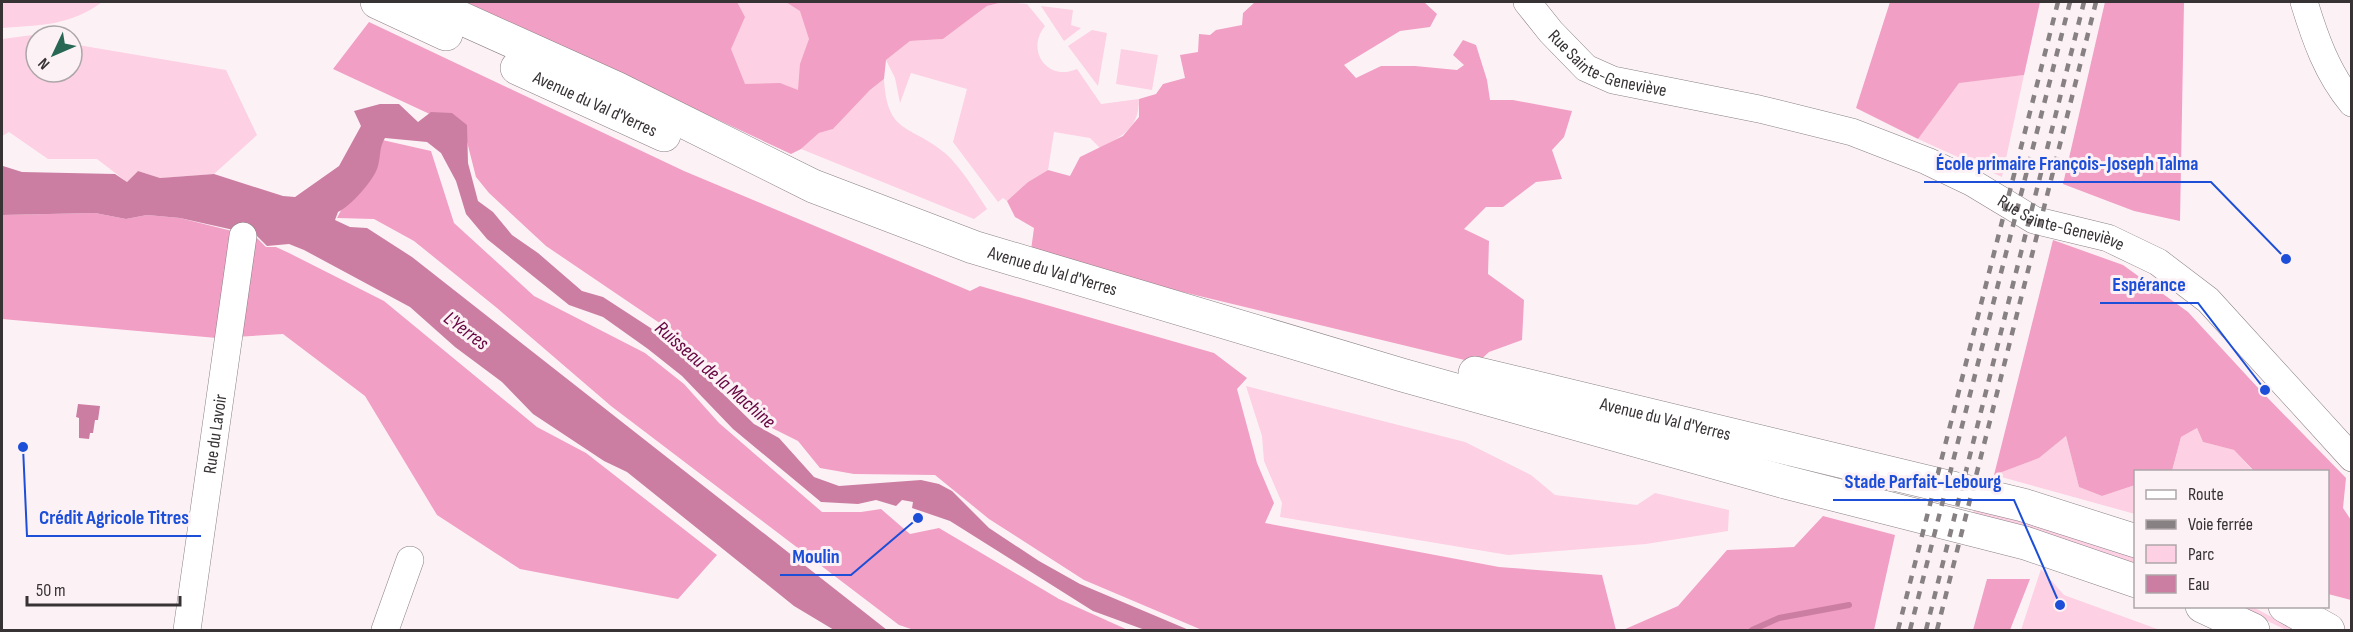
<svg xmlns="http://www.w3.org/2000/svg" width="2353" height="632" viewBox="0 0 2353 632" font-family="'Sofia Sans Condensed',sans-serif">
  <rect width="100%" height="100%" fill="#fcf2f6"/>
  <g fill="#fdd0e3">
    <path d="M2,2H102C70,26 40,25 2,28Z"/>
    <polygon points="708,2 818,2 806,96 699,80"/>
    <path d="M1003,2L1027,4L1045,26C1025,51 1048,82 1077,69L1101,104L1139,99C1139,128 1124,135 1100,148L1090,138L1054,132L1048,170L1028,182L1007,201L1003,198L998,202L953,142L967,89L911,73L900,103L895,78L886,60L910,41L943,39L987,6Z"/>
    <polygon points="1041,6 1073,10 1071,25 1081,28 1064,41"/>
    <polygon points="1092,30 1107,33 1098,86 1068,46"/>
    <polygon points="33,35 46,36 36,36 36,72 72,72 72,44 226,70 257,135 214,174 160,178 138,171 127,182 97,159 48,159 9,132 2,136 2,39"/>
    <polygon points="1121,49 1158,55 1152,90 1116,84"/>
    <polygon points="2024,75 2002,177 1918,139 1959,82"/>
    <path d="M884,79C887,135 910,124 945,153C961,167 975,191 987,209L974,219L801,149L819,133L833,129L870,90Z"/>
    <polygon points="1246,386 1465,442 1531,475 1555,495 1637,505 1655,493 1729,510 1728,531 1646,544 1508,555 1280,517 1282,503 1264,461 1262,436"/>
    <polygon points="2197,428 2203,442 2234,450 2254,472 2172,472 2181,437"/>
    <polygon points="2066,436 2079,487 2102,496 2135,485 2135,514 1994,475 2039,458"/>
    <polygon points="1976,503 2135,554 2135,568 1971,522"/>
    <polygon points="2041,569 2064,595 2160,630 2021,630"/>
    <polygon points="2239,607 2253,607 2296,630 2286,630"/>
  </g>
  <g fill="#f19fc4">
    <polygon points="466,2 737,2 745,17 731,49 745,84 780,83 798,90 800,64 809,39 800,11 786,2 1003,2 987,6 943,39 910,41 886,60 884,79 870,90 833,129 819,133 801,149 791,154"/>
    <polygon points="1255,2 1424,2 1437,14 1430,27 1400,31 1344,65 1356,78 1381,66 1415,66 1457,70 1464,65 1453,55 1463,40 1476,45 1487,80 1490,100 1513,100 1572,111 1564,137 1552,150 1562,179 1536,182 1503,207 1486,207 1464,229 1489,241 1488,274 1524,300 1522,340 1489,352 1477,363 1108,274 1031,250 1034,228 1015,217 1007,201 1028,182 1048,170 1070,176 1080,157 1123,136 1139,117 1139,99 1156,94 1163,84 1185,78 1180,55 1198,52 1199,34 1210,35 1216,30 1242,25 1243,13"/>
    <polygon points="1890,2 2040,2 2024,75 1959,83 1918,139 1856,108"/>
    <polygon points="2105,2 2184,2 2180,221 2134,211 2063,184"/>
    <polygon points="369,22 684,171 970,291 980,286 1214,353 1247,378 1237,389 1257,463 1274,503 1265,523 1499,567 1602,575 1616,630 1202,630 1084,580 989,519 935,475 854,474 820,468 798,441 764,424 741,396 667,328 546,246 489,193 476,177 464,130 333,69"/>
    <polygon points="378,139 431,151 454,223 534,296 645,353 684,384 719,423 822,512 861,512 881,509 910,534 939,528 1059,599 1128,630 914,630 899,625 611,406 497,308 414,241 374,219 337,218"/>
    <polygon points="95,213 126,219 147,215 180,218 256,237 266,247 276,247 289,253 384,301 537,427 586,453 717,555 678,599 520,569 437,515 365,396 283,334 217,338 2,319 2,215"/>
    <polygon points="2053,240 2123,265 2188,312 2260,390 2346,478 2343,508 2351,520 2351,600 2328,594 2328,472 2254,471 2234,450 2203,442 2197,428 2181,437 2172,471 2136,472 2135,485 2102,496 2079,487 2066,436 2039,458 1994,475"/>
    <polygon points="1823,516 1895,535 1874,630 1623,630 1678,606 1727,550 1794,547"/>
    <polygon points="1987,579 2030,579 2010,630 1973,630"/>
  </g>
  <g fill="#cc7ea2">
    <path d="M380,104H399L418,122L431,112L452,113L467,125L468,163L478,201L493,212L512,235L538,253L582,291L603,297L666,338L754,424L779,438L814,477L839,486L921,480L939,484L952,491L989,528L1039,561L1080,584L1189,630H1145L1093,611L950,521L912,508L913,502L902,500L896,506L876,500L858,504L821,502L733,429L682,376L648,349L603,317L569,305L487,239L466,214L456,181L441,153L427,142L385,138C379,148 381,155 378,166C375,179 350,207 338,212L335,220L350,227L367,228L412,257L887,630H834L794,606L627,472L604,461L533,414L502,382L455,347L410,307L304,250L289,244L267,246L256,235L180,218L147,215L126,219L95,213L2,215L3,166L22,172L115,174L127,182L138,171L160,178L214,174L283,196L295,197L339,166L361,126L354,111Z"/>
    <polygon points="78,404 100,406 98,420 95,420 93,433 90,433 89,439 79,438 79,418 76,417"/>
  </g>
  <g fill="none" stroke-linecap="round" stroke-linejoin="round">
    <polyline stroke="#cc7ea2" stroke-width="6" points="1752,630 1779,618 1849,605"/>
    <defs>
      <g id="minor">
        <path id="s1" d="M1527,2L1551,32L1586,68L1613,80L1759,109L1852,132L1927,161L1971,182L2034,220L2108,238L2158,262L2208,300L2352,458"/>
        <path d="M2304,2C2315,38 2327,73 2352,103"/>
        <path id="s2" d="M187,630L243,236"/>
        <polyline points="385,630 410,560"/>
      </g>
      <g id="major">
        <polyline points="377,2 446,34"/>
        <path id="s3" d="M425,2L616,88L813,186L973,247L1402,375L1785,482L2025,543L2136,581"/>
        <path id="s4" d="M517,68L664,135"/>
        <path id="s5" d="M1475,373L2023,505L2136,541"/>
        <polyline points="2202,606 2253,630"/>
        <polyline points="2285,606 2328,630"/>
      </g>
    </defs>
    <use href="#minor" stroke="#898083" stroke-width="28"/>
    <use href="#major" stroke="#898083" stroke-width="34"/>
    <use href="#minor" stroke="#fff" stroke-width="27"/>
    <use href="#major" stroke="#fff" stroke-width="33"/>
    <g stroke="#878183" stroke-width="4.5" stroke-dasharray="8 8" stroke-linecap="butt">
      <polyline points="1898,630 2058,2"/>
      <polyline points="1910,630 2070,2"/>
      <polyline points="1926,630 2084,2"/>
      <polyline points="1937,630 2096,2"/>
    </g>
  </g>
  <g text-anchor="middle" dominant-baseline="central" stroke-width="6" stroke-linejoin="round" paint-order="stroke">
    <g font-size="18" fill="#373334" stroke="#fcf2f6">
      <text stroke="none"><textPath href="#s1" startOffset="106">Rue Sainte-Geneviève</textPath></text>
      <text stroke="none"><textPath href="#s4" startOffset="86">Avenue du Val d'Yerres</textPath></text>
      <text stroke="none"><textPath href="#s1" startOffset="592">Rue Sainte-Geneviève</textPath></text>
      <text stroke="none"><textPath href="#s3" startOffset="684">Avenue du Val d'Yerres</textPath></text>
      <text stroke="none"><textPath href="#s5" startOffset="196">Avenue du Val d'Yerres</textPath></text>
      <text stroke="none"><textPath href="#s2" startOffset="198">Rue du Lavoir</textPath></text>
    </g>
    <g font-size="20" font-style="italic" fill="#660540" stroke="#fcf2f6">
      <text transform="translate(466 331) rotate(37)">L'Yerres</text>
      <text transform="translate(715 375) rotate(41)">Ruisseau de la Machine</text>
    </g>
  </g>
  <path fill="none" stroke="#1d4ed8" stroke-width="2" d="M2286 259L2211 182H1924M2265 390L2198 303H2100M2060 605L2014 500H1833M23 447L27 536H201M918 518L851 575H780"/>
  <g fill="#1d4ed8" stroke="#fcf2f6" stroke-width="2">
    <circle cx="2286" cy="259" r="6"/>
    <circle cx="2265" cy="390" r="6"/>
    <circle cx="2060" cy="605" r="6"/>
    <circle cx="23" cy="447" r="6"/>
    <circle cx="918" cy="518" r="6"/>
  </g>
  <g font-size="20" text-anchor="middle" font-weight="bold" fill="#1d4ed8" stroke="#fcf2f6" stroke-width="6" stroke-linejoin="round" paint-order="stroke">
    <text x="2067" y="170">École primaire François-Joseph Talma</text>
    <text x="2149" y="291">Espérance</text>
    <text x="1923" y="488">Stade Parfait-Lebourg</text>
    <text x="114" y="524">Crédit Agricole Titres</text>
    <text x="816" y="563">Moulin</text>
  </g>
  <rect width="2353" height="632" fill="none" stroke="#373334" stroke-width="6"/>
  <rect x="2134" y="470" width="195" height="138" fill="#fcf2f6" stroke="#ada6a8" stroke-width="1.5"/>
  <rect x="2146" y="490" width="30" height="9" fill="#ffffff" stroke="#ada6a8" stroke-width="1.5"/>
  <text x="2188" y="500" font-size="18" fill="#373334">Route</text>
  <rect x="2146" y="520" width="30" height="9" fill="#878183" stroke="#ada6a8" stroke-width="1.5"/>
  <text x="2188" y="530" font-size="18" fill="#373334">Voie ferrée</text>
  <rect x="2146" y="545" width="30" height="18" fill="#fdd0e3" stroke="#ada6a8" stroke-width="1.5"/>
  <text x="2188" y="560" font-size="18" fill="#373334">Parc</text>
  <rect x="2146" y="575" width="30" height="18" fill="#cc7ea2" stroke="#ada6a8" stroke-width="1.5"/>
  <text x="2188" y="590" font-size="18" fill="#373334">Eau</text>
  <g transform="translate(54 54) rotate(226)"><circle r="28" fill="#fcf2f6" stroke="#ada6a8" stroke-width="1.5"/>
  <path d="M0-4.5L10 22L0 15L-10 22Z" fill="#276754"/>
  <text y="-9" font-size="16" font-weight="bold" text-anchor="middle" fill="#373334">N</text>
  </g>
  <path d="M27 596v9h153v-9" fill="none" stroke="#373334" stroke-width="3"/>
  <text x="36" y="596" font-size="18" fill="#373334" stroke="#fcf2f6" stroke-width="4.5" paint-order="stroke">50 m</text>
</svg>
